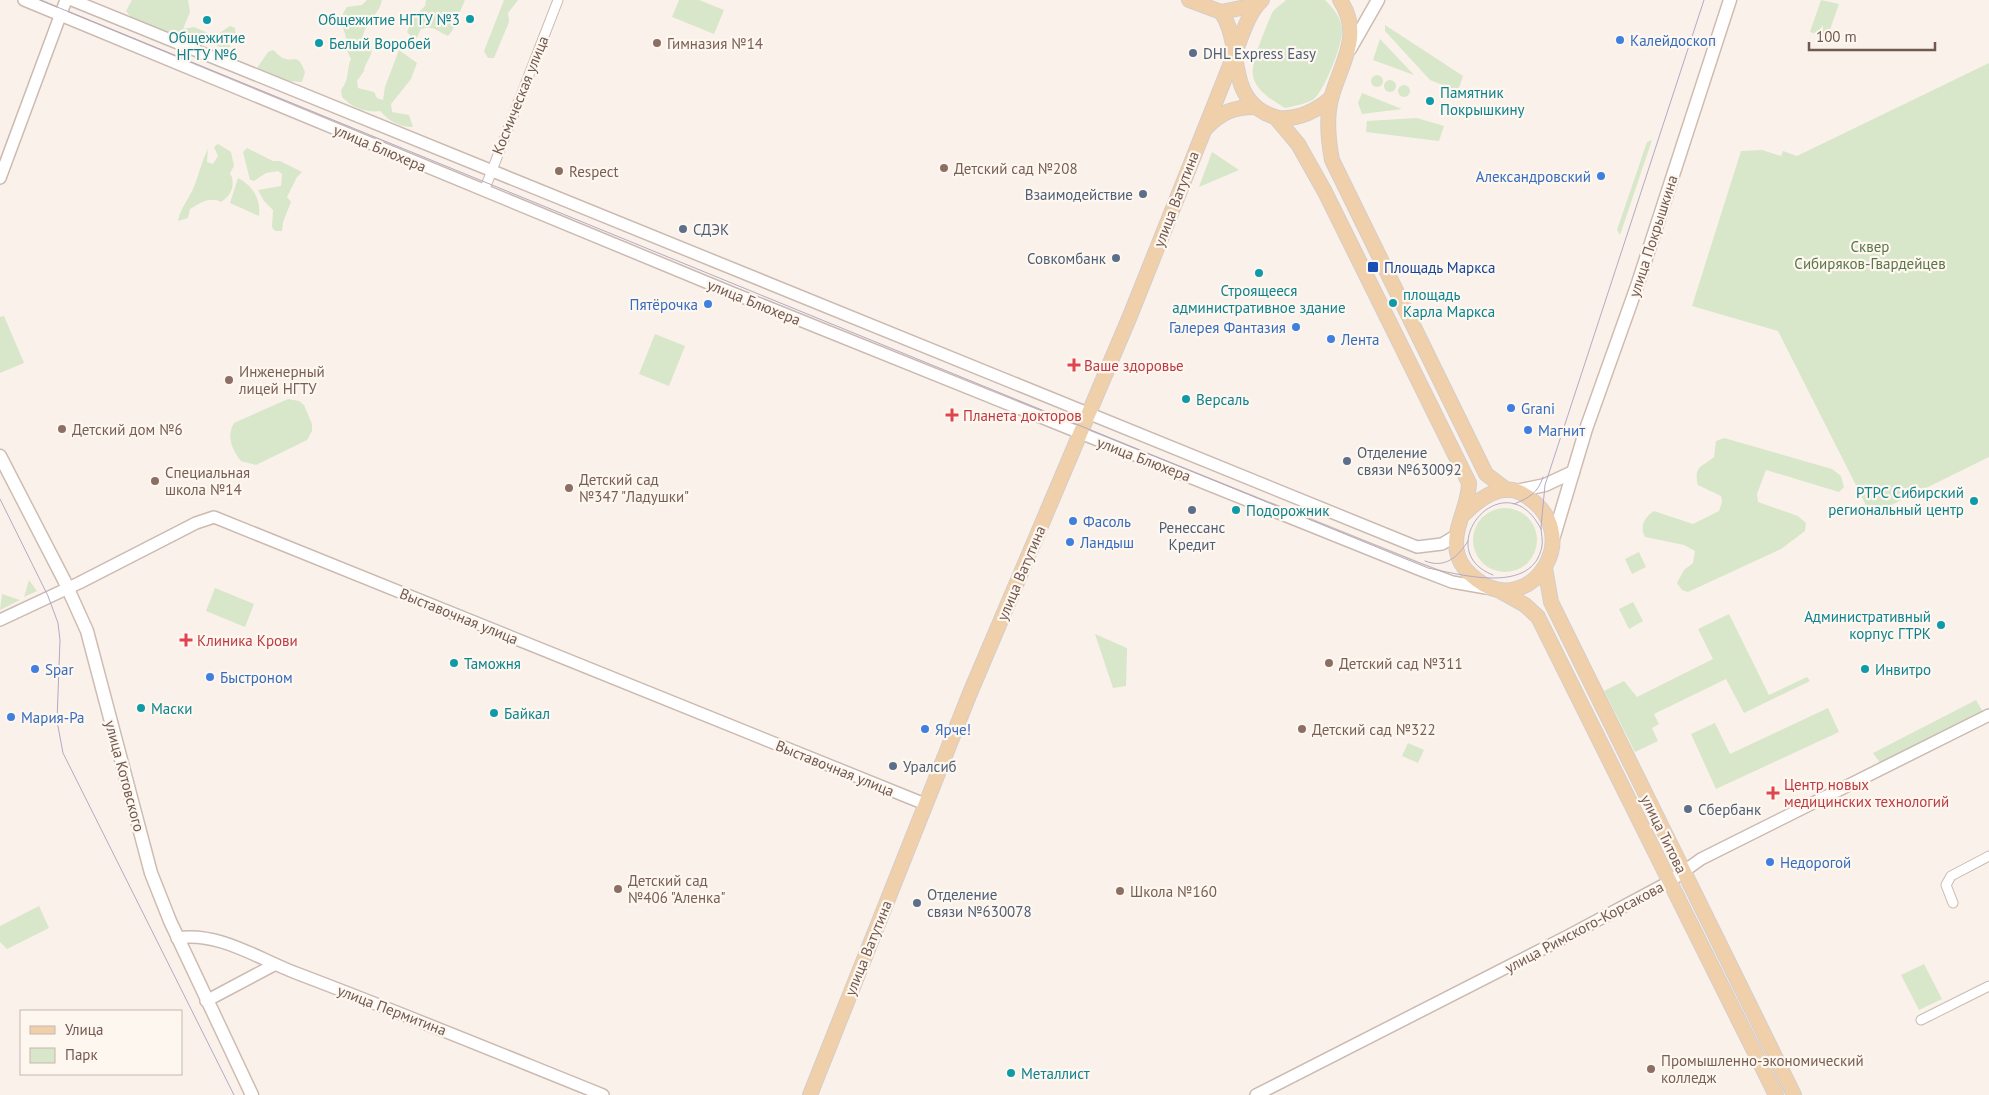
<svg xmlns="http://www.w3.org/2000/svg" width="1989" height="1095" viewBox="0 0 1989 1095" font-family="'PT Sans',sans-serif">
  <rect width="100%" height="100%" fill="#faf2ea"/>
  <g fill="#d8e6c9">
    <polygon points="132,0 188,0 190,12 183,29 194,27 215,36 230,26 235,28 236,39 226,50 195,35 189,40 131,17 126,11"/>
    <path d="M367,0H382C380,13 366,22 363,35C365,38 369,42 371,46C374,56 364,63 364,71L357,81L358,88L374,92L377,98L383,100L385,87L399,50L417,63L411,79L391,104L392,112L409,115L413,127C399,127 389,121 380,111C365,113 352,107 342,97L341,90C350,79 346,70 351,59L345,46C350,31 334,24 347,7L362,5Z"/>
    <path d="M426,0H465L452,31L448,36C437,31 433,25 421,29L415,41L407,32L413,18L425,6Z"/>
    <polygon points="504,0 518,0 508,13 509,22 494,58 488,58 484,51"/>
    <polygon points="679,0 699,0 724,10 714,34 672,17"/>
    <path d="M1286,0H1325C1333,8 1341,17 1342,29C1344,42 1324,91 1314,99C1306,104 1294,106 1285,108C1272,100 1256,91 1253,76C1250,64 1267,25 1272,13C1275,8 1282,4 1286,0Z"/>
    <polygon points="1821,0 1839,4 1827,38 1810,32"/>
    <polygon points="1385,25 1463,76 1458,91 1430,80 1385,31"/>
    <polygon points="1380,39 1414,75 1373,60"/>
    <path d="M273,50C276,52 280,57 283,58C296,63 297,52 305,72L302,82L286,81L257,68L268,52Z"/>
    <polygon points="1989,63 1989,457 1871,515 1778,331 1692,306 1741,151 1762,150 1781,156 1783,151 1797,156"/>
    <circle cx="1377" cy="81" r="6"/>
    <circle cx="1390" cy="86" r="6"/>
    <circle cx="1404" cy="91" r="6"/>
    <polygon points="1362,93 1402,109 1362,114 1358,103"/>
    <polygon points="1417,118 1444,126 1439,141 1366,132 1367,121"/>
    <polygon points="1652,140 1620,235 1617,230 1647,142"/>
    <path d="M218,144L231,152L234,166L230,173C236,184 232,195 221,202C210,196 200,203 190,209L188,218L178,221C180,209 188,200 193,189C199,176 201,162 208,149L207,162L213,164L218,156L214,147Z"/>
    <polygon points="247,148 273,161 280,161 302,172 297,177 287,197 291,202 283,222 282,231 275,231 272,227 273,210 264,201 258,190 281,186 282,174 278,171 266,173 254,181 250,180 243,152"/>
    <polygon points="1212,152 1239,170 1199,187"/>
    <path d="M238,178C253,186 261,199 259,216L230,203Z"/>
    <polygon points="4,316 24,363 0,373 0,317"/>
    <polygon points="655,334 685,346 669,386 639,374"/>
    <path d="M288,399L299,401L304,405L312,424V431L307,440L256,465L241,461C232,450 226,436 234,423Z"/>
    <path d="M1724,438L1832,469L1841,476L1844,487L1839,492L1766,470L1757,494L1758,502L1798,516L1806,523L1805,531L1781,549L1688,592L1682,590L1677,583L1684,570L1693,563L1695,551L1684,545L1645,537C1639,526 1645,517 1654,511L1693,524L1719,511L1722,502L1721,496L1698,485C1693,466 1702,467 1714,457L1716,441Z"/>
    <circle cx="1505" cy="540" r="32"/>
    <polygon points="1639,552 1646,567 1632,574 1625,559"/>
    <polygon points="29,580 37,591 24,597"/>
    <polygon points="215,588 254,604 245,627 206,611"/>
    <polygon points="2,594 20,600 0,610"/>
    <polygon points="1633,602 1643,621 1629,629 1619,609"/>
    <polygon points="1729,614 1769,695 1807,677 1810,681 1744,713 1726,679 1654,714 1659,724 1652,728 1658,741 1635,752 1604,691 1624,681 1637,697 1713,659 1698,629"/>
    <polygon points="1095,634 1127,648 1126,686 1113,688"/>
    <polygon points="1976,700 1983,712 1881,764 1873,753"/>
    <polygon points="1828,708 1839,732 1716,789 1691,734 1715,723 1730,754"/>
    <polygon points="1408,743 1424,750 1418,763 1402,756"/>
    <polygon points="39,906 49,928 7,949 0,942 0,926"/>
    <polygon points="1924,964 1942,999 1919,1010 1901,975"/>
  </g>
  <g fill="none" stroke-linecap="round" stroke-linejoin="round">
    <defs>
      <g id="minor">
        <polyline points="484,191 558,0"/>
        <polyline points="1953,903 1946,885 1951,876 1989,856"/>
        <polyline points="1921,1020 1989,986"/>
      </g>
      <g id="tertiary">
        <polyline points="24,0 730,292 1418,569 1452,582 1486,588"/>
        <polyline points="72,0 1417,547 1442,544 1457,535"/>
        <polyline points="0,178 66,0"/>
        <polyline points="0,620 79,583 196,523 214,517 925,804"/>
        <path d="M177,938C218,931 259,959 296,973C399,1012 501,1054 603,1095"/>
        <polyline points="206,1001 274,965"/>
        <polyline points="1256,1095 1568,936 1669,882 1701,859 1989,715"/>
      </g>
      <g id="secondary">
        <polyline points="1350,49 1378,0"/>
        <polyline points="0,456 64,580 87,631 151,873 170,921 252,1095"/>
        <polyline points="1516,491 1545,485 1573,472"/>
        <polyline points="1554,536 1586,429 1637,286 1730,0"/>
      </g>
      <g id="primary">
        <polyline points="1189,0 1221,12 1256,5"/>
        <path d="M1340,0C1364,36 1340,64 1331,99C1326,119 1328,139 1332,160L1486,474L1507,490"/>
        <path d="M1221,12C1243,43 1226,93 1265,113C1270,115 1274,117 1279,118C1298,120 1318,110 1331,98"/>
        <path d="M1276,118L1298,144L1325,192L1469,483C1469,508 1450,531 1458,556C1461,566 1469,574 1477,580C1530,621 1591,531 1521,493C1500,482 1478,500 1464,514"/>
        <path d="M1206,128C1221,112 1234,107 1255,107"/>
        <polyline points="1545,568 1551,602 1794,1095"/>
        <polyline points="1500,591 1525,605 1538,617 1776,1095"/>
        <path d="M810,1095L970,693L1130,316L1235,53C1242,35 1248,13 1262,0"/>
      </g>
    </defs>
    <use href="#minor" stroke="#cbbab1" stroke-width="11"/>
    <use href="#tertiary" stroke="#cbbab1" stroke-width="14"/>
    <use href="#secondary" stroke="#cfbcb1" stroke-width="15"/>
    <use href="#primary" stroke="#d5cdca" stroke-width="16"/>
    <use href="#minor" stroke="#fff" stroke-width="9"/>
    <use href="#tertiary" stroke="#fff" stroke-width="11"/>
    <use href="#secondary" stroke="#fff" stroke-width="12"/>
    <use href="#primary" stroke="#f0d0aa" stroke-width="14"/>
    <g stroke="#b4a9c3" stroke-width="1">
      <path d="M40,0L1428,568C1462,575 1533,595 1542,546C1543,540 1541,533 1541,527C1542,513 1544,499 1545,485L1704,0"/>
      <polyline points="0,499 48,596 58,623 60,640 57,721 63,753 234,1095"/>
      <path d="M1514,504C1529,498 1538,493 1543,477"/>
      <path d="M1425,561C1445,569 1458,557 1468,541"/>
      <path d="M1493,575C1428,550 1505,458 1541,529"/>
    </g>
  </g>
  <g fill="#0f9aa8" stroke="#fdf7f0" stroke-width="2">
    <circle cx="470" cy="19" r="5"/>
    <circle cx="207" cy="20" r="5"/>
    <circle cx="319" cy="43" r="5"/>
    <circle cx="1430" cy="101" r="5"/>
    <circle cx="1259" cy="273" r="5"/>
    <circle cx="1393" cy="303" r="5"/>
    <circle cx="1186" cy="399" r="5"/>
    <circle cx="1974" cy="501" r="5"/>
    <circle cx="1236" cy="510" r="5"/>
    <circle cx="1941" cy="625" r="5"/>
    <circle cx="454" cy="663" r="5"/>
    <circle cx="1865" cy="669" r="5"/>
    <circle cx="141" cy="708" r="5"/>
    <circle cx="494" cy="713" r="5"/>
    <circle cx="1011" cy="1073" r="5"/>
  </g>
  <g fill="#3f7fe0" stroke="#fdf7f0" stroke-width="2">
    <circle cx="1620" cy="40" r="5"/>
    <circle cx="1601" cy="176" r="5"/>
    <circle cx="708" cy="304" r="5"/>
    <circle cx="1296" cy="327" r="5"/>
    <circle cx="1331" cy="339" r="5"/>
    <circle cx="1511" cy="408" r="5"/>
    <circle cx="1528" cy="430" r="5"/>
    <circle cx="1073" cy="521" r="5"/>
    <circle cx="1070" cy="542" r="5"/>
    <circle cx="35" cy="669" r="5"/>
    <circle cx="210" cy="677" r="5"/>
    <circle cx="11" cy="717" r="5"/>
    <circle cx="925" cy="729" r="5"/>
    <circle cx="1770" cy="862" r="5"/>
  </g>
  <g fill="#8d6e63" stroke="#fdf7f0" stroke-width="2">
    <circle cx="657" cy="43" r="5"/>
    <circle cx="944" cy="168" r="5"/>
    <circle cx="559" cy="171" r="5"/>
    <circle cx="229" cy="380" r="5"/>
    <circle cx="62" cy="429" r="5"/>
    <circle cx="155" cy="481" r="5"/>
    <circle cx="569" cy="488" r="5"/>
    <circle cx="1329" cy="663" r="5"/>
    <circle cx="1302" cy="729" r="5"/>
    <circle cx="618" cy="889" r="5"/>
    <circle cx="1120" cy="891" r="5"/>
    <circle cx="1651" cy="1069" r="5"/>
  </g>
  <g fill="#5c6f8a" stroke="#fdf7f0" stroke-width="2">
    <circle cx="1193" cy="53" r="5"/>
    <circle cx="1143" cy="194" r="5"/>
    <circle cx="683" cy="229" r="5"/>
    <circle cx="1116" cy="258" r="5"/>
    <circle cx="1347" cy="461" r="5"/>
    <circle cx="1192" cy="510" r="5"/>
    <circle cx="893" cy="766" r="5"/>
    <circle cx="1688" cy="809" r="5"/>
    <circle cx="917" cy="903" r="5"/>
  </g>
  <rect fill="#1a4fb4" stroke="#fdf7f0" stroke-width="2" x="1367" y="261" width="12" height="12" rx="2.5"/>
  <g fill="#e0444e" stroke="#fdf7f0" stroke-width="2">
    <path d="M1071.5 357.5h5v5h5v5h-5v5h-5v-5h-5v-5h5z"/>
    <path d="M949.5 407.5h5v5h5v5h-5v5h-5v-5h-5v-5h5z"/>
    <path d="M183.5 632.5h5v5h5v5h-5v5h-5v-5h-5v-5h5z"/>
    <path d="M1770.5 785.5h5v5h5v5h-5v5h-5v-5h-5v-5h5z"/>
  </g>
  <g text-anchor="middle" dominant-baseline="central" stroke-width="4.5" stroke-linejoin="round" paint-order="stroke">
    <g font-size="15" fill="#0d838f" stroke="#fdf7f0" text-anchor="start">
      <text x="460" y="19" text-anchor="end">Общежитие НГТУ №3</text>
      <text x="207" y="37" text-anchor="middle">Общежитие<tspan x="207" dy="17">НГТУ №6</tspan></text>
      <text x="329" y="43">Белый Воробей</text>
      <text x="1440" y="92">Памятник<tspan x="1440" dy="17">Покрышкину</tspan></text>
      <text x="1259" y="290" text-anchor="middle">Строящееся<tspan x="1259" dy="17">административное здание</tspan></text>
      <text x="1403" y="294">площадь<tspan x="1403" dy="17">Карла Маркса</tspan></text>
      <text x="1196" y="399">Версаль</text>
      <text x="1964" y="492" text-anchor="end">РТРС Сибирский<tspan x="1964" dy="17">региональный центр</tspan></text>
      <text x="1246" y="510">Подорожник</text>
      <text x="1931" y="616" text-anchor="end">Административный<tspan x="1931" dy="17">корпус ГТРК</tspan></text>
      <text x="464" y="663">Таможня</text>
      <text x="1875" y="669">Инвитро</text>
      <text x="151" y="708">Маски</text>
      <text x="504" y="713">Байкал</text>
      <text x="1021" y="1073">Металлист</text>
    </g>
    <g font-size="15" fill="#366cbe" stroke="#fdf7f0" text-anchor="start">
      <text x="1630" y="40">Калейдоскоп</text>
      <text x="1591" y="176" text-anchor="end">Александровский</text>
      <text x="698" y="304" text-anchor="end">Пятёрочка</text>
      <text x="1286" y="327" text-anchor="end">Галерея Фантазия</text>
      <text x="1341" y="339">Лента</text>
      <text x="1521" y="408">Grani</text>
      <text x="1538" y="430">Магнит</text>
      <text x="1083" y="521">Фасоль</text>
      <text x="1080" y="542">Ландыш</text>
      <text x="45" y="669">Spar</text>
      <text x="220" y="677">Быстроном</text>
      <text x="21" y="717">Мария-Ра</text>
      <text x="935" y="729">Ярче!</text>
      <text x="1780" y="862">Недорогой</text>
    </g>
    <g font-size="15" fill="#785e54" stroke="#fdf7f0" text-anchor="start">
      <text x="667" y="43">Гимназия №14</text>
      <text x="954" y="168">Детский сад №208</text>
      <text x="569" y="171">Respect</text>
      <text x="239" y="371">Инженерный<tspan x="239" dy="17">лицей НГТУ</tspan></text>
      <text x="72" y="429">Детский дом №6</text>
      <text x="165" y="472">Специальная<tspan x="165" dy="17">школа №14</tspan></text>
      <text x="579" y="479">Детский сад<tspan x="579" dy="17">№347 "Ладушки"</tspan></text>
      <text x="1339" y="663">Детский сад №311</text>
      <text x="1312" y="729">Детский сад №322</text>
      <text x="628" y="880">Детский сад<tspan x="628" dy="17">№406 "Аленка"</tspan></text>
      <text x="1130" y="891">Школа №160</text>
      <text x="1661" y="1060">Промышленно-экономический<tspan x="1661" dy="17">колледж</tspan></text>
    </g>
    <g font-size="15" fill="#4e5e75" stroke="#fdf7f0" text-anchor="start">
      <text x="1203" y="53">DHL Express Easy</text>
      <text x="1133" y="194" text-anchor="end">Взаимодействие</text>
      <text x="693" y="229">СДЭК</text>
      <text x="1106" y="258" text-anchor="end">Совкомбанк</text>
      <text x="1357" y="452">Отделение<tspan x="1357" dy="17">связи №630092</tspan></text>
      <text x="1192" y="527" text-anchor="middle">Ренессанс<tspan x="1192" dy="17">Кредит</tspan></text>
      <text x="903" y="766">Уралсиб</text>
      <text x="1698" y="809">Сбербанк</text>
      <text x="927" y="894">Отделение<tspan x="927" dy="17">связи №630078</tspan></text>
    </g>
    <g font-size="15" fill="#725950" stroke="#fdf7f0">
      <text transform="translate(520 95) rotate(-68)">Космическая улица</text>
      <text transform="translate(380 148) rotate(23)">улица Блюхера</text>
      <text transform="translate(1176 199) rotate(-69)">улица Ватутина</text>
      <text transform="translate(1653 236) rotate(-72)">улица Покрышкина</text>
      <text transform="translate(754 302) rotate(22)">улица Блюхера</text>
      <text transform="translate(1144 459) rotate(21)">улица Блюхера</text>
      <text transform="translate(1021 573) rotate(-67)">улица Ватутина</text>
      <text transform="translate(459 616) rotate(22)">Выставочная улица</text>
      <text transform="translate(835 768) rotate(22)">Выставочная улица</text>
      <text transform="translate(125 776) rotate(75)">улица Котовского</text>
      <text transform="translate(1664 834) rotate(64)">улица Титова</text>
      <text transform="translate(1584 927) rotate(-28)">улица Римского-Корсакова</text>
      <text transform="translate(868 948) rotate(-68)">улица Ватутина</text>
      <text transform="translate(392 1010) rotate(21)">улица Пермитина</text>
    </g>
    <g font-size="15" fill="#5b7649" stroke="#fdf7f0">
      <text x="1870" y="246">Сквер<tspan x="1870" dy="17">Сибиряков-Гвардейцев</tspan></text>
    </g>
    <g font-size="15" fill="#164399" stroke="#fdf7f0" text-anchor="start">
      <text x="1384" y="267">Площадь Маркса</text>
    </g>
    <g font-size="15" fill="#be3a42" stroke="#fdf7f0" text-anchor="start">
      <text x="1084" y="365">Ваше здоровье</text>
      <text x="963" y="415">Планета докторов</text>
      <text x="197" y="640">Клиника Крови</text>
      <text x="1784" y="784">Центр новых<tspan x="1784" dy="17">медицинских технологий</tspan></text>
    </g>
  </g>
  <rect x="20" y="1010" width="162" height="65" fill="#fdf7f0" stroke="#c5b8b0"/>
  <rect x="30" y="1026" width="25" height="8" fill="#f0d0aa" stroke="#c5b8b0"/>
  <text x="65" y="1035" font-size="15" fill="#725950">Улица</text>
  <rect x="30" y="1048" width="25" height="15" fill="#d8e6c9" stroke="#c5b8b0"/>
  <text x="65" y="1060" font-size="15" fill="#725950">Парк</text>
  <path d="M1809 42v8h126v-8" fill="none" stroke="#725950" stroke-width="2.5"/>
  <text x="1816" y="42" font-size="15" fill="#725950" stroke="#fdf7f0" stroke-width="4" paint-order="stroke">100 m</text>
</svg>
